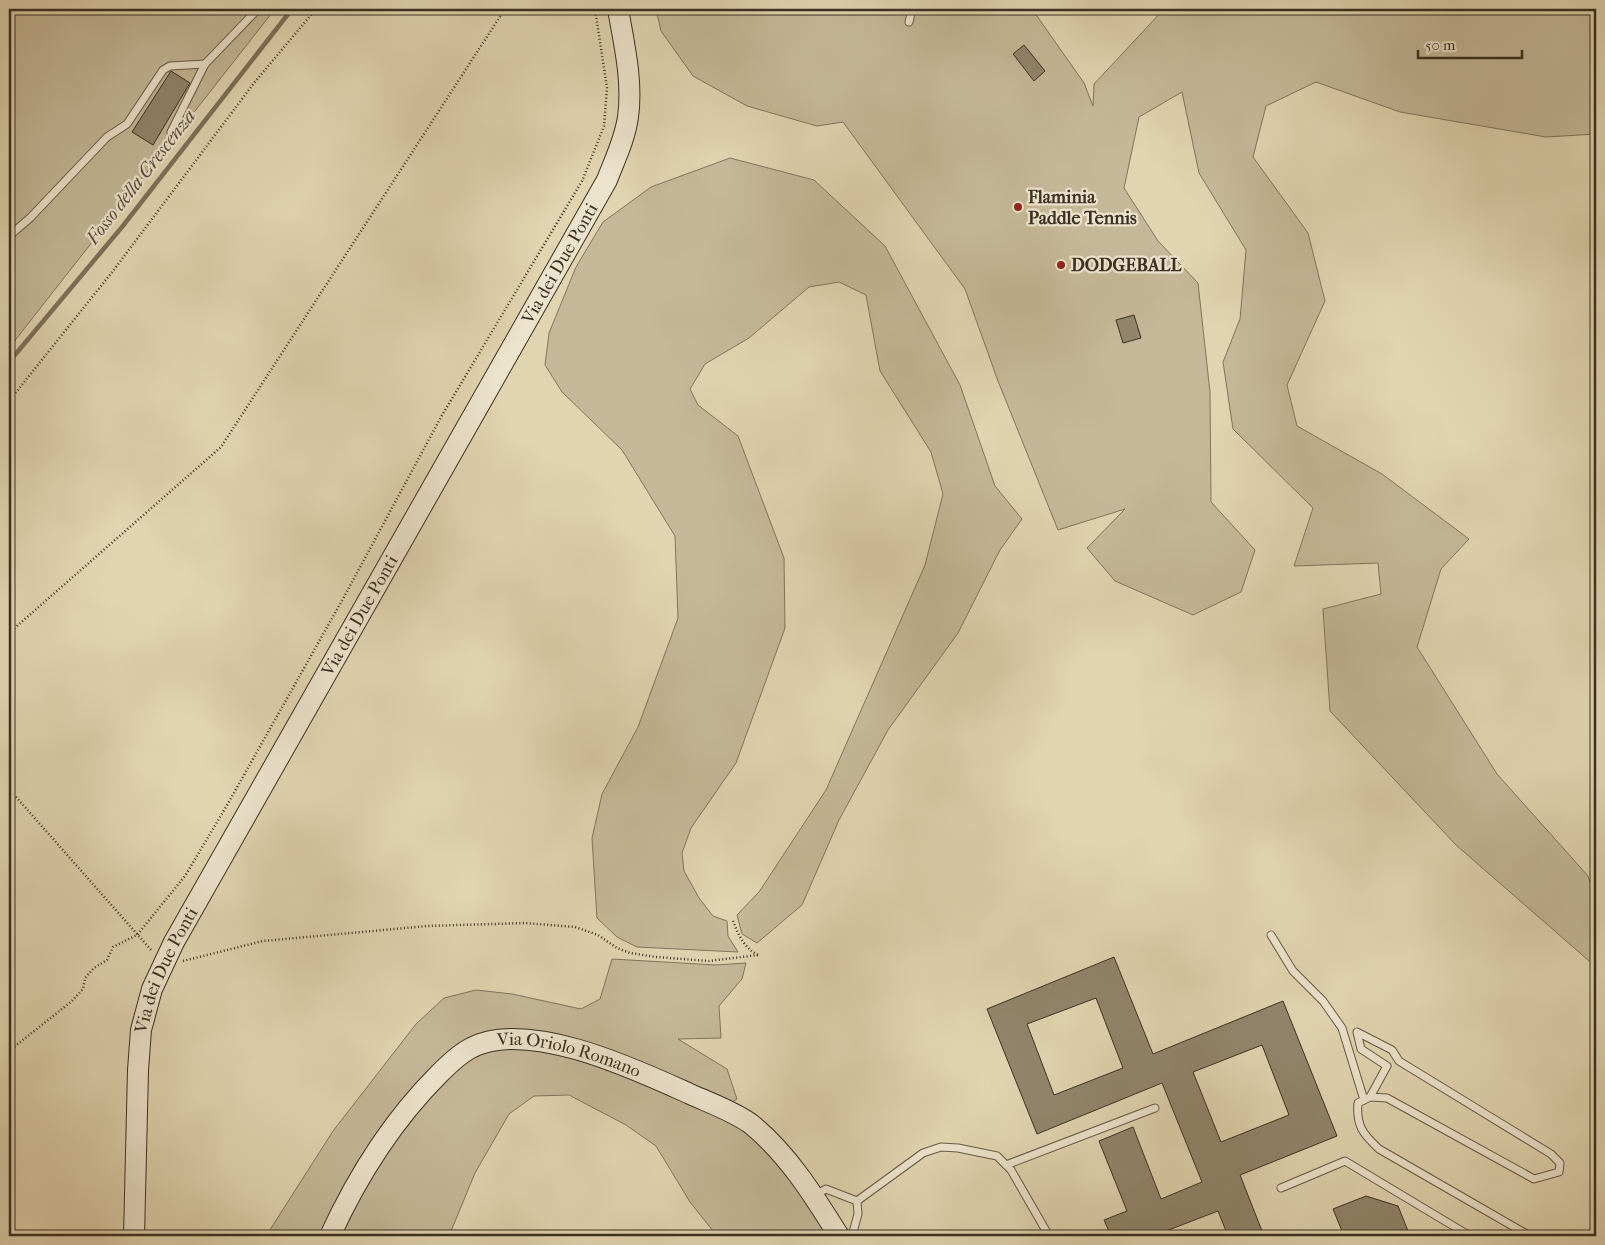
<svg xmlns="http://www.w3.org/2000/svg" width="1605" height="1245" viewBox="0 0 1605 1245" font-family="'IM FELL French Canon',serif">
  <rect width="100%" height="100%" fill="#e1d4b0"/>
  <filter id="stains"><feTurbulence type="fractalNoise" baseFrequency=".004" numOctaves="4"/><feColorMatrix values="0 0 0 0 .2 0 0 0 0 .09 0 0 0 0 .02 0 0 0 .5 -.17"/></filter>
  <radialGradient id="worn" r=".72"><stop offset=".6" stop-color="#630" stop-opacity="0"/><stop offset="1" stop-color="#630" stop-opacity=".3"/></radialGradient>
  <g fill="#c5b898" stroke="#80745d">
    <polygon points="9,9 275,9 9,348"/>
    <polygon points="656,9 1032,9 1084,83 1093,106 1094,84 1164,9 1596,9 1596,134 1546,137 1400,112 1316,82 1266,106 1253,157 1308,233 1325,301 1287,385 1297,426 1382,474 1469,539 1441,569 1417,647 1497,774 1588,876 1596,901 1596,967 1456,845 1330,711 1323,609 1381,594 1378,563 1294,566 1313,508 1233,429 1223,362 1240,319 1246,250 1199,173 1182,92 1139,117 1124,188 1158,241 1198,283 1210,392 1211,502 1255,550 1241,592 1193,615 1115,581 1087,548 1125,509 1058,530 998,381 965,289 843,122 817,126 747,106 693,76 661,31"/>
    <polygon points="730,158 814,180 885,246 960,385 995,486 1022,519 1000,550 958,633 888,730 839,820 802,905 757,943 742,934 737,915 759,892 826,790 925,565 943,494 931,452 880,371 866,295 839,282 809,287 749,338 705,364 690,389 698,405 738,436 784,558 785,628 736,763 691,828 682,853 684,871 699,898 713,916 727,921 728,936 738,952 637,947 617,937 597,918 592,838 602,794 638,727 678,618 675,536 622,450 562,392 545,365 549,333 576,267 603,222 651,187"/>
    <path d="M612,959L716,965L746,963L742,979L719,1006L721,1038L678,1039L727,1069L737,1099L715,1113C727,1120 741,1126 752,1134C776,1154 815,1208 829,1236H717L690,1202L656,1146L626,1125L569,1095L534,1096L509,1114L475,1173L449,1236H266L333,1131L416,1024L444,998L476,990L512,994L581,1009L600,999Z"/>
  </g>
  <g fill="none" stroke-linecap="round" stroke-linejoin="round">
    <polyline stroke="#7d715a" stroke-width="4.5" points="9,362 122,227 292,9"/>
  </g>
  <g fill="#91856c" stroke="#3b3022" fill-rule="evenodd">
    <polygon points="1024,45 1045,71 1034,81 1013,54"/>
    <polygon points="171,71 190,83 153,145 132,132"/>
    <polygon points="1134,315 1141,338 1123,343 1116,320"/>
    <path d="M1114,957L1153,1054L1283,1001L1337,1136L1240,1175L1264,1236H1228L1218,1211L1153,1236H1111L1104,1220L1127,1211L1099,1141L1133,1127L1161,1199L1202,1182L1162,1083L1037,1134L987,1009ZM1096,998L1123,1068L1054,1095L1027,1024ZM1262,1045L1289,1115L1221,1142L1193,1072Z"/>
    <polygon points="1366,1196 1398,1206 1410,1236 1344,1236 1333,1209"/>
  </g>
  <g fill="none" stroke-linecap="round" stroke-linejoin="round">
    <defs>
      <g id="lane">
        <polyline points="909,22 912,9"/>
        <polyline points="171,132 205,64 258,9"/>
        <polyline points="9,236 30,218 107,137 127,124 163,70 170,66 205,64"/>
        <polyline points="1271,935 1293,971 1323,1001 1342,1028 1364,1100"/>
        <path d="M1370,1097L1387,1098L1534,1179L1559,1172L1560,1163L1551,1154L1399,1061L1392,1050L1357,1032L1361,1049L1387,1066L1370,1097L1358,1103C1356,1126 1363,1134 1379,1149L1530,1236"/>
        <polyline points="1006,1165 1155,1108"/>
        <polyline points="1281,1188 1345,1161 1470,1236"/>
        <polyline points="815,1195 826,1189 857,1201 858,1214 852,1236"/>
        <polyline points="857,1201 923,1153 941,1147 958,1148 997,1156 1011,1170 1049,1236"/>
      </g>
      <g id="secondary">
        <path id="s1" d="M134,1236L138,1070L141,1030L152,989L174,942L607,180C615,159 625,139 628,117C633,81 624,44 618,9"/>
        <path id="s2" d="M330,1236C357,1177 393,1120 439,1074C448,1065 459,1054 471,1048C527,1018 637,1070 690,1094C710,1103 733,1111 751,1124C788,1154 814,1196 839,1236"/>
      </g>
    </defs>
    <use href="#lane" stroke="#645946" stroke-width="9"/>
    <use href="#secondary" stroke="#3b3022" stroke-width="22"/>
    <g stroke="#3b3022" stroke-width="2.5" stroke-dasharray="1 2.5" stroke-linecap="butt">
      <polyline points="9,409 12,398 17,391 113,271 254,83 316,9"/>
      <path d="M9,413C12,435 18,457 9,477"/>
      <polyline points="9,633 221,447 505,9"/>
      <polyline points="9,789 152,951"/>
      <path d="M733,921C738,934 744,948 758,955"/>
      <polyline points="183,961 263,941 427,926 525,923 575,927 598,935 617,948 630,953 656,957 709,961 758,955"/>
      <polyline points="9,1051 72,1001 83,989 85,978 94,968 107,960 113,947 137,935 185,876 226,807 344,597 441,417 582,181 604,126 607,88 595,9"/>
    </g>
    <use href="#lane" stroke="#ece3cc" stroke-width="7"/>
    <use href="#secondary" stroke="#ece3cc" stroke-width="20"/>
  </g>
  <g fill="#8f2418" stroke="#ece3cc" stroke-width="2">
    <circle cx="1018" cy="207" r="5"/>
    <circle cx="1061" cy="265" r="5"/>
  </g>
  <g text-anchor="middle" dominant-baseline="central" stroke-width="4.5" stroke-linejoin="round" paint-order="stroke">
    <g font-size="18" font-weight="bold" fill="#3b3022" stroke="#ece3cc" text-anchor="start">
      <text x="1028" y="197">Flaminia<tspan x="1028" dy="21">Paddle Tennis</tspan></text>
      <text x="1071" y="265">DODGEBALL</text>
    </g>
    <g font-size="18" fill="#3b3022" stroke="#ece3cc">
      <text stroke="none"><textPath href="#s1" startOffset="1081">Via dei Due Ponti</textPath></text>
      <text stroke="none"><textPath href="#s1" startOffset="676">Via dei Due Ponti</textPath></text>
      <text stroke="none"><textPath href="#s1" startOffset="271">Via dei Due Ponti</textPath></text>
      <text stroke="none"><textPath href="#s2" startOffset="339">Via Oriolo Romano</textPath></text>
    </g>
    <g font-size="19" font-style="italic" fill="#564b3a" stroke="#ece3cc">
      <text transform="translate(141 177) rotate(-52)">Fosso della Crescenza</text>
    </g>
  </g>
  <rect width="1605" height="1245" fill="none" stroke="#e1d4b0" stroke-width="30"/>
  <rect x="10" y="10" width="1585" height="1225" fill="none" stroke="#3b3022" stroke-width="2.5"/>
  <rect x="15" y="15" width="1575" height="1215" fill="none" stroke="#3b3022"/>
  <path d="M1418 50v8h104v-8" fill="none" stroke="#3b3022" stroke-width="2.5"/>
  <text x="1425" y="50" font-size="15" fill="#3b3022" stroke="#ece3cc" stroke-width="4" paint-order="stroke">50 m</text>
  <rect width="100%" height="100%" filter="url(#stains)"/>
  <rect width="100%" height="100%" fill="url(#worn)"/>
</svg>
